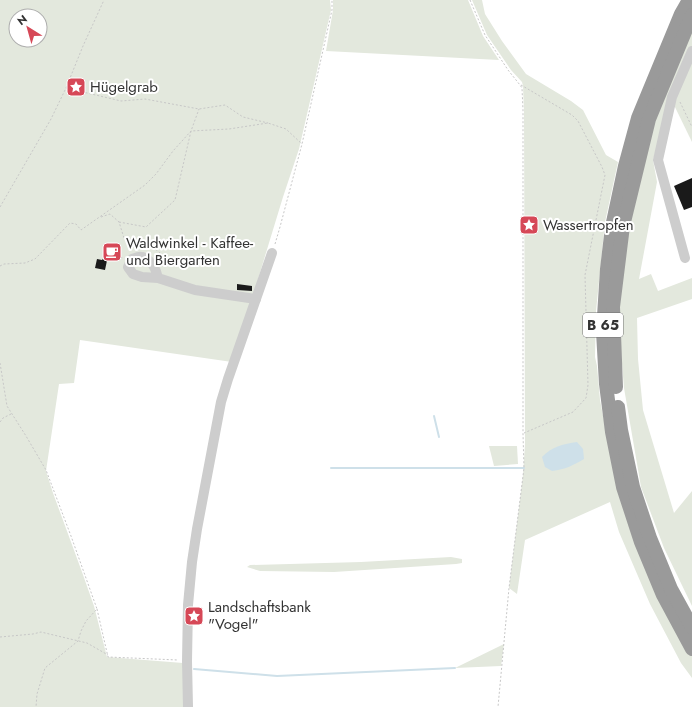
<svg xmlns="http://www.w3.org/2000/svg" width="692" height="707" viewBox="0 0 692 707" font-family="Jost,sans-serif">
  <rect width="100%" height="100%" fill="#fff"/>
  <g fill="#e3e8dd" fill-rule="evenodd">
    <path d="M0,0H330L331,10L299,149L283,197L244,325L232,362L80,340L74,383L59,384L46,471L53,493L82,572L94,606L107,657L183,663L185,707H0ZM16,16H40V40H16Z"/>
    <polygon points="333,0 468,0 483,36 499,60 326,51 333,10"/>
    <polygon points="472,0 482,0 485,14 502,41 526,74 571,101 583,110 606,155 618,162 605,222 596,311 595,357 597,366 600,400 613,468 673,623 692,656 692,678 681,663 650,604 619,532 610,502 525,540 517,594 509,588 523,475 525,444 524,111 523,86 522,82 511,70 487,35"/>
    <polygon points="692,15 692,51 672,97 653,160 657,182 639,279 651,274 658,291 692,278 692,299 637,318 638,359 643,410 674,513 692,491 692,606 664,548 641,487 624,388 619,327 623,226 649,119"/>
    <polygon points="692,59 692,142 673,103"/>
    <polygon points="489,446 517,446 518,464 494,466"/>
    <polygon points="451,557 462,559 462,563 456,564 334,572 260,571 247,567 250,565 361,562"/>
    <polygon points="504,644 501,666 455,668"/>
  </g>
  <path fill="#cee0e9" d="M577,442L583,449L584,459C572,466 566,469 552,471L545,467L542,457C553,446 563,444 577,442Z"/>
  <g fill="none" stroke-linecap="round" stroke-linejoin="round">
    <g stroke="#cee0e9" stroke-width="2">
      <polyline points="434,416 439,437"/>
      <polyline points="331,468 524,468"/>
      <polyline points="194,669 277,676 455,668"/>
    </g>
  </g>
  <g fill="#1a1a1a">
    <polygon points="692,178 692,207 684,210 674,186"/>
    <polygon points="109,251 105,270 95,268 97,259 102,260"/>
    <polygon points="237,284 252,286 252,291 237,290"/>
  </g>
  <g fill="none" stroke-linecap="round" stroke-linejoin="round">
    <g stroke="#c7c7c7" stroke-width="1" stroke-dasharray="2 2" stroke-linecap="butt">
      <polyline points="470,0 485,35 508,70 520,85 522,88 523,110 523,434 524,468 509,588 498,707"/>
      <polyline points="521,85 572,115 578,121 602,167 605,175 585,275 588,385 586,398 573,412 524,433"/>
      <polyline points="66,88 121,101 145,99 199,109 225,105 243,117 268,123"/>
      <polyline points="680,102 692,127"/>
      <polyline points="0,207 51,119 66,88 83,46 104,0"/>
      <path d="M101,217L110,214L119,222L124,238C138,242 154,245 163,256L161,260"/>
      <polyline points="119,222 146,227 175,200 191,131 199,109"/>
      <polyline points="275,244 280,227 302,144 332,10 332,0"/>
      <polyline points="113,254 123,258"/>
      <polyline points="0,266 4,264 25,263 35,259 70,223 76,224 81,230 145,185 156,174 173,151 191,131 229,129 268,123 286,129 302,144"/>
      <polyline points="0,363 7,406 26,436 46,470 71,536 97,609 86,621 81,631 78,641 45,668 37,694 36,707"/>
      <polyline points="0,422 3,418 11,414"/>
      <polyline points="97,609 108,657 178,660"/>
      <polyline points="0,637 33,634 41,632 87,643 108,655"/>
    </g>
    <g stroke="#cdcdcd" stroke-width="10">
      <polyline points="685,258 658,160 672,97 692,51"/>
      <path d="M158,278L142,277L133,274L128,267L132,259C135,258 139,256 142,257C151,259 156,269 158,278L195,290L256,299"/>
      <polyline points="188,707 187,661 188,605 192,562 197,529 221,402 228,379 272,253"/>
    </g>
    <g stroke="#9a9a9a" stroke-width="14">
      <polyline points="689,0 681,14 638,118 625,166 612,227 607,269 603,332 606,384 612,432 623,487 641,542 663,595 692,649"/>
      <polyline points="616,387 613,307 623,226 649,119 692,15"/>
      <polyline points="618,407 621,430 633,487 650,538 671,589 692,627"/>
    </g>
  </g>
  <defs>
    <symbol id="sight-square" viewBox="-11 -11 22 22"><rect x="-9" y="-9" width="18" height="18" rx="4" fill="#d64857" stroke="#fff"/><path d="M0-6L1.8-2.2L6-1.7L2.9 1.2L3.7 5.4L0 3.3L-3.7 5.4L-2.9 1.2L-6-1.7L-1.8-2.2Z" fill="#fff"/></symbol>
    <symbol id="cafe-square" viewBox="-11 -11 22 22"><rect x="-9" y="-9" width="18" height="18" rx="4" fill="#d64857" stroke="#fff"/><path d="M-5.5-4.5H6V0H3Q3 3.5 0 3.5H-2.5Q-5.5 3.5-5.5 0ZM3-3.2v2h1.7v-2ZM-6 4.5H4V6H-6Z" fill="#fff"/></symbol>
  </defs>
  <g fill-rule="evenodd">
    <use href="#sight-square" x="65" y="76" width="22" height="22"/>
    <use href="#sight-square" x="518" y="214" width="22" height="22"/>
    <use href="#cafe-square" x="101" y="241" width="22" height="22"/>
    <use href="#sight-square" x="183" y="605" width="22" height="22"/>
  </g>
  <g text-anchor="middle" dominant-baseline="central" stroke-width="4" stroke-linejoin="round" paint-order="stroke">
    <rect fill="#fff" stroke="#707070" stroke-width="1" x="583" y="313" width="40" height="24" rx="3"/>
    <g font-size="14" font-weight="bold" fill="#333">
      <text x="603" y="325">B 65</text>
    </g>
    <g font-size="15" fill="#333" stroke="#fff" text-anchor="start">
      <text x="90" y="87">Hügelgrab</text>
      <text x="543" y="225">Wassertropfen</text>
      <text x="126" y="243">Waldwinkel - Kaffee-<tspan x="126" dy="17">und Biergarten</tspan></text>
      <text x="208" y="607">Landschaftsbank<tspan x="208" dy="17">"Vogel"</tspan></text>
    </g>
  </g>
  <g transform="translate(28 28) rotate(323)"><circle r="19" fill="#ffffff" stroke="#adadad"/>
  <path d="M0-3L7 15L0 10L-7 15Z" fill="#d64857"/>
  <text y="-6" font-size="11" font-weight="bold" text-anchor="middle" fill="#333333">N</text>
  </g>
</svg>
